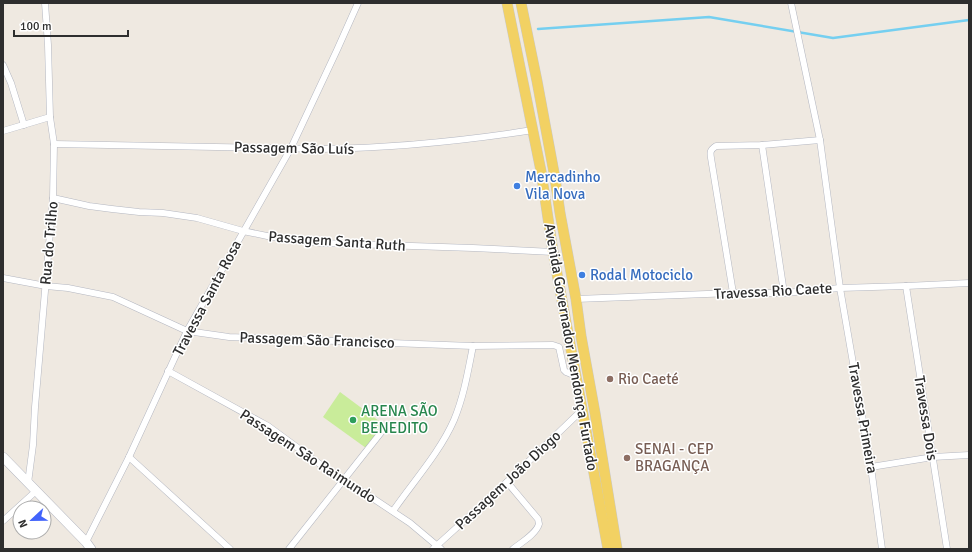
<svg xmlns="http://www.w3.org/2000/svg" width="972" height="552" viewBox="0 0 972 552" font-family="Signika,sans-serif">
  <rect width="100%" height="100%" fill="#efe9e1"/>
  <polygon fill="#c9ec9a" points="340,392 383,424 366,448 323,417"/>
  <g fill="none" stroke-linecap="round" stroke-linejoin="round">
    <polyline stroke="#75cff0" stroke-width="2.5" points="538,29 709,17 833,38 969,20"/>
    <defs>
      <g id="street">
        <polyline points="791,3 820,140 840,288 871,467 882,549"/>
        <polyline points="3,65 11,83 24,125"/>
        <polyline points="3,131 50,117"/>
        <path d="M54,144L320,149C392,148 462,141 533,130"/>
        <polyline points="762,145 784,293"/>
        <polyline points="53,198 89,206 112,209 139,212 163,213 197,218 243,231 272,237 295,240 321,243 473,248 553,252"/>
        <polyline points="3,278 46,286 68,288 113,297 187,331 229,337 473,346 553,345 559,347 564,370 566,372 576,376"/>
        <polyline points="906,286 947,549"/>
        <path d="M733,293L711,158C710,152 710,150 716,146L762,145L820,140"/>
        <polyline points="576,299 733,293 784,293 840,288 906,286 969,283"/>
        <polyline points="168,371 268,426 343,481 368,495 410,523 441,549"/>
        <polyline points="129,457 230,549"/>
        <polyline points="871,467 933,457 969,455"/>
        <path d="M507,482L538,519L539,524C536,534 522,542 513,549"/>
        <polyline points="28,483 33,445 35,407 53,198 54,144 50,117 48,45 45,3"/>
        <path d="M393,511C413,482 440,452 454,420C464,396 468,371 473,346"/>
        <polyline points="3,521 36,491"/>
        <polyline points="86,542 129,457 187,331 291,148 337,50 358,3"/>
        <polyline points="289,549 387,425"/>
        <polyline points="433,549 507,482 582,410"/>
      </g>
      <polyline id="secondary" points="3,457 86,542 91,549"/>
      <g id="primary">
        <polyline points="507,3 541,171 553,252 608,549"/>
        <polyline points="521,3 537,81 555,178 560,213 576,299 581,336 595,413 617,549"/>
      </g>
    </defs>
    <use href="#street" stroke="#b4b7c1" stroke-width="7"/>
    <use href="#secondary" stroke="#b4b7c1" stroke-width="10"/>
    <use href="#primary" stroke="#c9c9c9" stroke-width="11"/>
    <use href="#street" stroke="#fff" stroke-width="6"/>
    <use href="#secondary" stroke="#fff" stroke-width="9"/>
    <use href="#primary" stroke="#f2d163" stroke-width="10"/>
  </g>
  <g fill="#3f7fe0" stroke="#fff" stroke-width="1.5">
    <circle cx="517" cy="186" r="4"/>
    <circle cx="582" cy="275" r="4"/>
  </g>
  <g fill="#8d6e63" stroke="#fff" stroke-width="1.5">
    <circle cx="610" cy="379" r="4"/>
    <circle cx="627" cy="458" r="4"/>
  </g>
  <circle fill="#2e9e5b" stroke="#fff" stroke-width="1.5" cx="353" cy="420" r="4"/>
  <g text-anchor="middle" dominant-baseline="central" stroke-width="3" stroke-linejoin="round" paint-order="stroke">
    <g font-size="15" fill="#2e2e2e" stroke="#fff">
      <text transform="translate(294 148) rotate(1)">Passagem São Luís</text>
      <text transform="translate(337 241) rotate(4)">Passagem Santa Ruth</text>
      <text transform="translate(49 243) rotate(-85)">Rua do Trilho</text>
      <text transform="translate(773 291) rotate(-3)">Travessa Rio Caete</text>
      <text transform="translate(207 298) rotate(-62)">Travessa Santa Rosa</text>
      <text transform="translate(317 340) rotate(2)">Passagem São Francisco</text>
      <text transform="translate(571 347) rotate(80)">Avenida Governador Mendonça Furtado</text>
      <text transform="translate(863 418) rotate(80)">Travessa Primeira</text>
      <text transform="translate(926 418) rotate(81)">Travessa Dois</text>
      <text transform="translate(308 456) rotate(33)">Passagem São Raimundo</text>
      <text transform="translate(508 480) rotate(-43)">Passagem João Diogo</text>
    </g>
    <g font-size="15" fill="#366cbe" stroke="#fff" text-anchor="start">
      <text x="525" y="177">Mercadinho<tspan x="525" dy="17">Vila Nova</tspan></text>
      <text x="590" y="275">Rodal Motociclo</text>
    </g>
    <g font-size="15" fill="#785e54" stroke="#fff" text-anchor="start">
      <text x="618" y="379">Rio Caeté</text>
      <text x="635" y="449">SENAI - CEP<tspan x="635" dy="17">BRAGANÇA</tspan></text>
    </g>
    <g font-size="15" fill="#27864d" stroke="#fff" text-anchor="start">
      <text x="361" y="411">ARENA SÃO<tspan x="361" dy="17">BENEDITO</tspan></text>
    </g>
  </g>
  <rect width="972" height="552" fill="none" stroke="#2e2e2e" stroke-width="8"/>
  <g transform="translate(32 520) rotate(248)"><circle r="19" fill="#ffffff" stroke="#ababab"/>
  <path d="M0-3L7 15L0 10L-7 15Z" fill="#4264fb"/>
  <text y="-6" font-size="11" font-weight="bold" text-anchor="middle" fill="#2e2e2e">N</text>
  </g>
  <path d="M14 30v6h114v-6" fill="none" stroke="#2e2e2e" stroke-width="2"/>
  <text x="20" y="30" font-size="12" fill="#2e2e2e" stroke="#ffffff" stroke-width="3" paint-order="stroke">100 m</text>
</svg>
